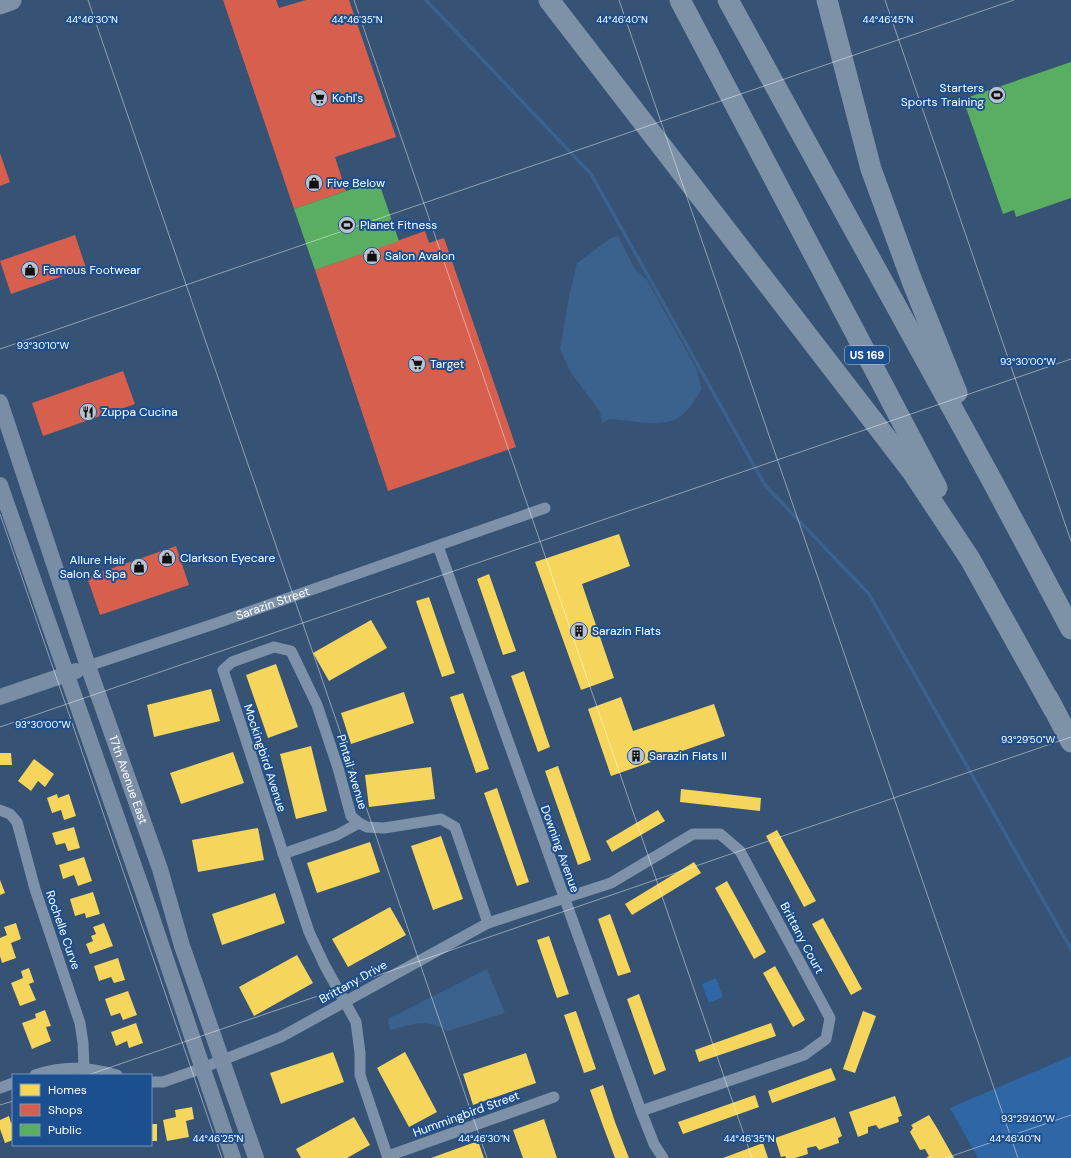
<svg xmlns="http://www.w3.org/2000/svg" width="1071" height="1158" viewBox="0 0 1071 1158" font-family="'DM Sans',sans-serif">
  <rect width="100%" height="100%" fill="#365274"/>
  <g fill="#2f66a5">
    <polygon points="716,978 723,997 709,1003 702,984"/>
    <polygon points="1071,1056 1071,1158 978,1158 950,1108"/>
  </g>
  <g fill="#3b618d">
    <path d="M618,236L635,269L647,280L696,368L702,389C695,399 689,412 678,418C661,428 629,420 609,419L602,424L600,412L570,371L560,349L569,297L577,263L611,238Z"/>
    <path d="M487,969L505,1013L448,1031C426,1018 413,1024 390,1030L388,1019Z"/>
  </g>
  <g fill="#f6d55c">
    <polygon points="619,534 630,566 582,584 614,678 581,690 535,562"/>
    <polygon points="489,574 516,651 503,655 477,579"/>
    <polygon points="429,597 455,673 442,677 416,601"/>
    <polygon points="371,620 387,648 329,681 313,653"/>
    <polygon points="276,664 298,727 268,738 246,675"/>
    <polygon points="524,671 550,747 538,752 511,676"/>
    <polygon points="211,689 220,721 154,737 147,705"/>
    <polygon points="404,692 414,723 351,744 341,713"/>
    <polygon points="463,693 489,769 476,773 450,697"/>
    <polygon points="621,697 633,731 714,704 725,736 611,776 588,709"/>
    <polygon points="311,746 327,811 296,819 280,754"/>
    <polygon points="233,752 244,783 181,804 170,773"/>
    <polygon points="0,753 11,753 12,765 0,765"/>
    <polygon points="34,759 54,774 45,787 38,781 31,791 18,781"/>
    <polygon points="558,766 591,860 578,865 545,771"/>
    <polygon points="431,767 435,799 369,807 365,775"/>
    <polygon points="497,788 529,882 517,886 484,793"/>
    <polygon points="681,789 761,798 760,811 680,802"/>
    <polygon points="57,794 58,798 69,794 76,816 64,820 61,810 52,813 47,798"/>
    <polygon points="658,810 665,821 612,852 606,841"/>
    <polygon points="74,827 80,848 68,851 65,843 56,845 52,833"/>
    <polygon points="258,828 264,860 198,872 192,840"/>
    <polygon points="777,830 816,901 804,907 766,836"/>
    <polygon points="441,836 463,899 433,910 411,846"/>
    <polygon points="370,842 380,872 317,893 307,863"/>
    <polygon points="84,857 92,881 78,886 74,875 63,879 59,865"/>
    <polygon points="694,862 701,873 632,915 625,904"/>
    <polygon points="0,880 5,893 0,895"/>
    <polygon points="727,881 766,952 754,959 715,888"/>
    <polygon points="93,892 100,914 86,918 85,913 75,916 70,899"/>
    <polygon points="275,893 285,923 222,945 212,914"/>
    <polygon points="390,907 406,935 348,967 332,939"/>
    <polygon points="610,914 631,972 618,976 598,919"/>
    <polygon points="823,918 862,989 851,995 812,924"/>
    <polygon points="16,923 21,939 11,943 16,958 2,963 0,956 0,938 7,935 4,927"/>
    <polygon points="104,923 113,946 90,954 86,944 93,941 91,936 96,934 93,927"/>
    <polygon points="549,936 569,994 557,998 537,940"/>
    <polygon points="297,955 313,983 254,1016 239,987"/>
    <polygon points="118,958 125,980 114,983 111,977 99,981 94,966"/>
    <polygon points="775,966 805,1020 793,1027 763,973"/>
    <polygon points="29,968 34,982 29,984 36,1000 20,1006 11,983 23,978 21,971"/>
    <polygon points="128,991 137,1015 123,1020 120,1013 111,1016 105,999"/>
    <polygon points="639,994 666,1070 654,1075 627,999"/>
    <polygon points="45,1010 51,1026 46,1027 51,1041 32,1049 22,1023 36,1018 35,1014"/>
    <polygon points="576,1011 596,1069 584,1073 564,1015"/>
    <polygon points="863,1011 876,1016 855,1073 843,1069"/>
    <polygon points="136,1023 143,1043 129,1048 127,1041 116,1046 111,1032"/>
    <polygon points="771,1023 776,1036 699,1062 695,1050"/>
    <polygon points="333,1052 344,1082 281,1104 270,1073"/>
    <polygon points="405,1052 437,1112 409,1127 377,1068"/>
    <polygon points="526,1053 536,1083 473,1105 463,1074"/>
    <polygon points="831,1068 836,1080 772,1103 768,1091"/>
    <polygon points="603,1085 615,1122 629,1158 615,1158 603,1126 590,1090"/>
    <polygon points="755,1095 759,1107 683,1134 678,1122"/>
    <polygon points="895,1096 902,1116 898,1117 899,1122 879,1129 876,1125 868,1127 868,1133 858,1137 849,1112"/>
    <polygon points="192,1107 194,1119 186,1121 189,1137 167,1141 163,1120 176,1117 175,1110"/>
    <polygon points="929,1115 937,1128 954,1158 926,1158 929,1156 925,1149 920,1150 910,1132 913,1128 911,1125"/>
    <polygon points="9,1116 11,1123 13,1122 13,1140 5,1143 0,1129 0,1120"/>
    <polygon points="354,1117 370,1145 347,1158 301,1158 296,1149"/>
    <polygon points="835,1117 842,1136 838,1138 839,1143 819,1150 816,1146 807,1148 808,1154 795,1158 786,1158 785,1156 781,1157 775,1138"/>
    <polygon points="544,1119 557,1158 523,1158 513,1130"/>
    <rect x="151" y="1124" width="6" height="17"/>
    <polygon points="478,1141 484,1158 431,1158"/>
    <polygon points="763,1143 768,1158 723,1158"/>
  </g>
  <g fill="#d6604d">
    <polygon points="223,0 276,0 279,8 306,0 349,0 396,137 335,157 346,191 294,209"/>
    <polygon points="0,153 10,182 0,186"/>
    <polygon points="425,231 429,243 444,238 516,447 388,491 315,270"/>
    <polygon points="75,235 86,268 11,294 0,261"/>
    <polygon points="123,371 135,404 43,436 32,403"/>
    <polygon points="176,546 189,585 100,615 87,577"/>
  </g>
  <g fill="#5aae61">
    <polygon points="1071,62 1071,198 1016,217 1014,210 1003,214 963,99"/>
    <polygon points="378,180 399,241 315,270 294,209"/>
  </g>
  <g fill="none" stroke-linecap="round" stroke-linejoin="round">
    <polyline stroke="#3b618d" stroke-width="3.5" points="426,0 591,174 765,485 869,594 1071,949"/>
    <g stroke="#7d92a8" stroke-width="11">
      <polyline points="438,546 641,1111 654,1144 663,1158"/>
      <path id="s1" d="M88,666L214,624L545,508"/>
      <polyline points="0,810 10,814 17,822 35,889 80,1023 83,1043 84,1068"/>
      <polyline points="283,854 337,835 359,823"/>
      <path d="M35,1075C64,1065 89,1067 117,1075"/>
      <polyline points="151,1082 163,1082 197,1070 281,1037 488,923 611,883 693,834 720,834 740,851 830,1018 826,1039 804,1055 641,1111"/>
      <polyline points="0,1088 13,1083"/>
      <polyline points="388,1156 554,1097"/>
      <polyline points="388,1158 360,1075 360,1053 356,1022 325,966 309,932 223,670 232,662 274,647 291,651 317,705 338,768 351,816 359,823 367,827 384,828 441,819 455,827 488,923"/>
    </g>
    <g stroke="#798da4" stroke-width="16">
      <path id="s2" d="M0,402L88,666L160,869L182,946L256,1158"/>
      <polyline points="0,485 148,906 233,1158"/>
      <polyline points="0,697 76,671"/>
    </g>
    <g stroke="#7e92a7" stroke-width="21">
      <polyline points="549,0 911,470 970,559 1054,710"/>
      <polyline points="680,0 937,488"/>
      <polyline points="728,0 989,475 1071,629"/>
      <polyline points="827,0 871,169 912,281 957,393"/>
      <polyline points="0,4 11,0"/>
      <polyline points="1048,698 1071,742"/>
    </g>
  </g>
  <path fill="none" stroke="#fff" stroke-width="1" stroke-opacity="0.45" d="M88,0L487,1158M354,0L752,1158M619,0L1018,1158M885,0L1071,541M0,349L1014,0M0,514L222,1158M0,727L1071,359M88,1075L1071,737M0,1105L13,1101M946,1158L1071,1115"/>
  <defs>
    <symbol id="stadium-disc" viewBox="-11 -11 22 22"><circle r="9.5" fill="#b9c2ce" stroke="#1b4f8f"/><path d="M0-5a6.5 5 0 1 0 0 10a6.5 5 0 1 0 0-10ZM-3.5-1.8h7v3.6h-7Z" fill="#111"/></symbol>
    <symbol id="supermarket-disc" viewBox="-11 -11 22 22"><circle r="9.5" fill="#b9c2ce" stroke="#1b4f8f"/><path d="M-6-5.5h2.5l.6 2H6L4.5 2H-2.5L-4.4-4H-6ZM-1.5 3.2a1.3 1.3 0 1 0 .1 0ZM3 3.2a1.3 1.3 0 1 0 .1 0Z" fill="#111"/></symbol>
    <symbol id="shop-disc" viewBox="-11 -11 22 22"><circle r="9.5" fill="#b9c2ce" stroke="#1b4f8f"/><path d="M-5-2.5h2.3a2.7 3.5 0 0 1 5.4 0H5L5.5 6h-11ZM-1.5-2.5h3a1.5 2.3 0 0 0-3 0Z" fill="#111"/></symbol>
    <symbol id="restaurant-disc" viewBox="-11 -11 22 22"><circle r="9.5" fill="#b9c2ce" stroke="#1b4f8f"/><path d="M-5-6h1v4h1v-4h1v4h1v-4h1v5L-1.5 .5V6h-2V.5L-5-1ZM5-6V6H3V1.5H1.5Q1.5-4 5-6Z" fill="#111"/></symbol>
    <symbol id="building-disc" viewBox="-11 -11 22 22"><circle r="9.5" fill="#b9c2ce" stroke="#1b4f8f"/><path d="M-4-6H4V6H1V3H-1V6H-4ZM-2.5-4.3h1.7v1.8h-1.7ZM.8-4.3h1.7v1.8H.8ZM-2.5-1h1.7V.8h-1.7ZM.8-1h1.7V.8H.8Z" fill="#111"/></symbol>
  </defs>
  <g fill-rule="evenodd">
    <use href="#stadium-disc" x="987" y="85" width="20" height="20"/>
    <use href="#supermarket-disc" x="309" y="88" width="20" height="20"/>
    <use href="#shop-disc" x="304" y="173" width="20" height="20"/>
    <use href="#stadium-disc" x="337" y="215" width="20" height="20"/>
    <use href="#shop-disc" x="362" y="246" width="20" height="20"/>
    <use href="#shop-disc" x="20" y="260" width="20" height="20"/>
    <use href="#supermarket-disc" x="407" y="354" width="20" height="20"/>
    <use href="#restaurant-disc" x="78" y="402" width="20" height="20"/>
    <use href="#shop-disc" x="157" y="548" width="20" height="20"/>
    <use href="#shop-disc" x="129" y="557" width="20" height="20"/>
    <use href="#building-disc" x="569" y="621" width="20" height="20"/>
    <use href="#building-disc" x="626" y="746" width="20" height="20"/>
  </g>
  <g text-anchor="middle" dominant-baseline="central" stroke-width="4" stroke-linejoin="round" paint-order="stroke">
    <rect fill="#1b4f8f" stroke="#bbcadd" stroke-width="1" x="845" y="346" width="44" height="18" rx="3"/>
    <g font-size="11" font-weight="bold" fill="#fff">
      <text x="867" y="355">US 169</text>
    </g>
    <g font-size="12" fill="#fff" stroke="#1b4f8f" text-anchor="start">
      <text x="984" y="88" text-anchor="end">Starters<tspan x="984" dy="14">Sports Training</tspan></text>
      <text x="332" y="98">Kohl's</text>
      <text x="327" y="183">Five Below</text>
      <text x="360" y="225">Planet Fitness</text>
      <text x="385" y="256">Salon Avalon</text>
      <text x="43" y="270">Famous Footwear</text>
      <text x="430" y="364">Target</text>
      <text x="101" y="412">Zuppa Cucina</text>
      <text x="180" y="558">Clarkson Eyecare</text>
      <text x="126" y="560" text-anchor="end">Allure Hair<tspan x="126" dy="14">Salon &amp; Spa</tspan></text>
      <text x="592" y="631">Sarazin Flats</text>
      <text x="649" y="756">Sarazin Flats II</text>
    </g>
    <g font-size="12" fill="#fff" stroke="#1b4f8f">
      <text stroke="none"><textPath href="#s1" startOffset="195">Sarazin Street</textPath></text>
      <text transform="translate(265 758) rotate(72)">Mockingbird Avenue</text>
      <text transform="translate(352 772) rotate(73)">Pintail Avenue</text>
      <text stroke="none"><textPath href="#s2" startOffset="399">17th Avenue East</textPath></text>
      <text transform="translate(560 849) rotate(70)">Downing Avenue</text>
      <text transform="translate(63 930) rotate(71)">Rochelle Curve</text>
      <text transform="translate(802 938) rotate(62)">Brittany Court</text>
      <text transform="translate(353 982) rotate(-29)">Brittany Drive</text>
      <text transform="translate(466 1114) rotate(-20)">Hummingbird Street</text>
    </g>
  </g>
  <g font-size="10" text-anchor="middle" fill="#fff" stroke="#1b4f8f" stroke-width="4" stroke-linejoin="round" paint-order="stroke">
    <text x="92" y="23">44°46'30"N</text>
    <text x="357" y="23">44°46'35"N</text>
    <text x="622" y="23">44°46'40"N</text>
    <text x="888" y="23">44°46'45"N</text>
    <text x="43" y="349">93°30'10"W</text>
    <text x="1028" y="365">93°30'00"W</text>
    <text x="43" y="728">93°30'00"W</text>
    <text x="1028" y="743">93°29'50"W</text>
    <text x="1028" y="1122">93°29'40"W</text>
    <text x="218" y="1142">44°46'25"N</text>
    <text x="484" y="1142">44°46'30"N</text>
    <text x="749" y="1142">44°46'35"N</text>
    <text x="1015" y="1142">44°46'40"N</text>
  </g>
  <rect x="12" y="1074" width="140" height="72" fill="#1b4f8f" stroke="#7695bc"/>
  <rect x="20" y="1084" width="20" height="12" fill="#f6d55c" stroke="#7695bc"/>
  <text x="48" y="1094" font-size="12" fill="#ffffff">Homes</text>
  <rect x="20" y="1104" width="20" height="12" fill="#d6604d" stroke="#7695bc"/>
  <text x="48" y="1114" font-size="12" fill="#ffffff">Shops</text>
  <rect x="20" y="1124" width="20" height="12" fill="#5aae61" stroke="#7695bc"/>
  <text x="48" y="1134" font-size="12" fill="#ffffff">Public</text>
</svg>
